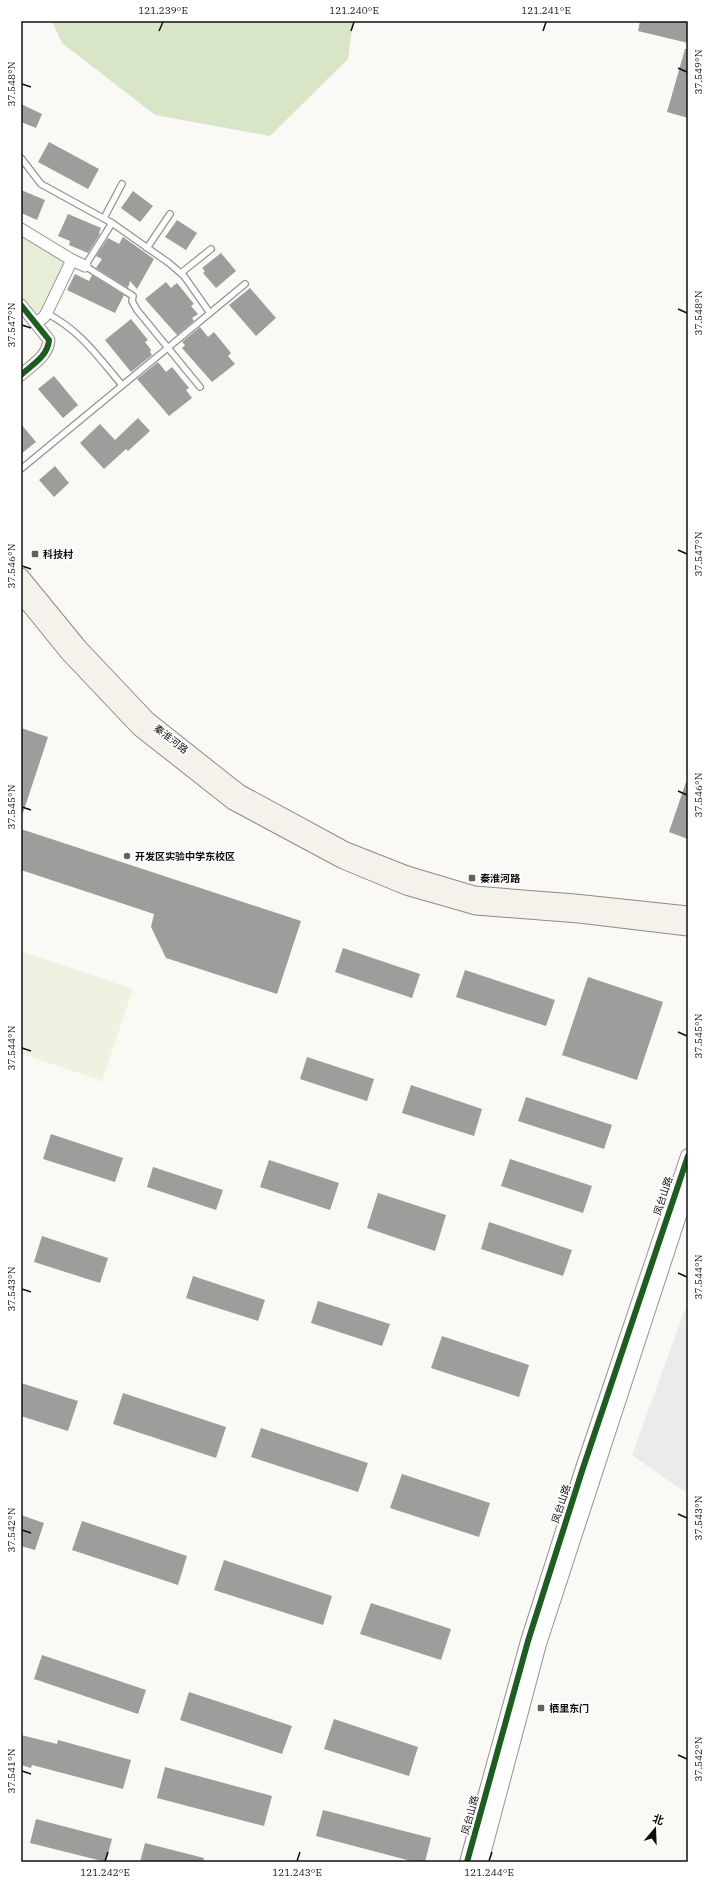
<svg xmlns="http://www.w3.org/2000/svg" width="709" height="1883" viewBox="0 0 709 1883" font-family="'IBM Plex Serif','Noto Sans SC',serif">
  <rect width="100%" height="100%" fill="#fbf9f6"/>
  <polygon fill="#edeaec" points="688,1301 688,1494 632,1455"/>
  <path fill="#e7eed8" d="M21,235L66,262C60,274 46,313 33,314L21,299Z"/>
  <polygon fill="#d9e5c7" points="52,21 353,21 348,59 270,136 155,115 62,43"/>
  <polygon fill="#eff2e1" points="21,951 133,989 102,1081 21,1054"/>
  <g fill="#9f9d9b">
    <polygon points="640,21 688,21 688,43 638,31"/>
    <polygon points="685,49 688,49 688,118 667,112"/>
    <polygon points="21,104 42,114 36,128 21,122"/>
    <polygon points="49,142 99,169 88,189 38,162"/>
    <polygon points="21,190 45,200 37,220 21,213"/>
    <polygon points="133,191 153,206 140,222 121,208"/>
    <polygon points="68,214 101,228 99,233 100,234 88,253 69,245 70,241 58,236"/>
    <polygon points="177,220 197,233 186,250 165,237"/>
    <polygon points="123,237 154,259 137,289 130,281 128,288 96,268 102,259 96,256 108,238 119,244"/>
    <polygon points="221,253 236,271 216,288 203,273 205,271 202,268"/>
    <polygon points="75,274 89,281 92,275 124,295 115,313 67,290"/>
    <polygon points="166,282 171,288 177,283 194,304 191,306 198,314 192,318 194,321 177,335 145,299"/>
    <polygon points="250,288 276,318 256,336 229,305"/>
    <polygon points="131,319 148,340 145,342 151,350 150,352 152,355 131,372 105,340"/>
    <polygon points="200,327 208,337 214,332 231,353 228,356 235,364 212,382 182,348 185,345 182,342"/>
    <polygon points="158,362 166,372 172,367 189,388 186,390 192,398 169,416 137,379"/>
    <polygon points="54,376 78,405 63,418 38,389"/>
    <polygon points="138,418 150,431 128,451 126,449 104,469 80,443 100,424 115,440"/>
    <polygon points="21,424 36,442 21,454"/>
    <polygon points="55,466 69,483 54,497 39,480"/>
    <polygon points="21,728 48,737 23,813 21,813"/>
    <polygon points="686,782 688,782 688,839 669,832"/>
    <polygon points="21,829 301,921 277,994 166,958 151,927 154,914 21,870"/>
    <polygon points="343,948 420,974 412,998 335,972"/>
    <polygon points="465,970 555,1000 546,1026 456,997"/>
    <polygon points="588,977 663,1002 637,1080 562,1055"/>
    <polygon points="307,1057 374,1079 367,1101 300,1079"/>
    <polygon points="411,1085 482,1109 474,1136 402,1113"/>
    <polygon points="526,1097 612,1125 604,1149 518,1121"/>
    <polygon points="51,1134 123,1158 115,1182 43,1159"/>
    <polygon points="510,1159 592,1186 583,1213 501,1186"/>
    <polygon points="269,1160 339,1183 330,1210 260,1187"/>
    <polygon points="153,1167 223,1190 216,1210 147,1187"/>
    <polygon points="378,1193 446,1215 435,1251 367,1228"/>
    <polygon points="489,1222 572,1250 563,1276 481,1249"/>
    <polygon points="42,1236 108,1258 100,1283 34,1262"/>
    <polygon points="193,1276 265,1300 258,1321 186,1298"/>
    <polygon points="318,1301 390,1324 382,1346 311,1323"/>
    <polygon points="442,1336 529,1365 519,1397 431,1368"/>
    <polygon points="21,1383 78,1401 68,1431 21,1416"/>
    <polygon points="123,1393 226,1427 216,1458 113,1424"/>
    <polygon points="261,1428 368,1463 358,1492 251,1457"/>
    <polygon points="402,1474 490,1503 479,1537 390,1508"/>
    <polygon points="21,1515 44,1523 35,1550 21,1546"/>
    <polygon points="82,1521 187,1556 178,1585 72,1550"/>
    <polygon points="224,1560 332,1596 323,1625 214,1590"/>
    <polygon points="371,1603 451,1629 441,1660 360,1634"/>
    <polygon points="42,1655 146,1690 138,1714 34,1679"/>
    <polygon points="189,1692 292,1726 282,1754 180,1720"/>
    <polygon points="334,1719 418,1747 409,1776 324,1749"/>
    <polygon points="21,1735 57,1744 58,1740 131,1760 123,1789 32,1765 31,1768 21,1765"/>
    <polygon points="165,1767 272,1796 264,1826 157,1798"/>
    <polygon points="323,1810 431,1838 425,1862 415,1862 316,1836"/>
    <polygon points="36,1819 112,1839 106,1862 30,1843"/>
    <polygon points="145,1843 204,1858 203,1862 140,1862"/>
  </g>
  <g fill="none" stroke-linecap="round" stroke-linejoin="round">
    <defs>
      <g id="service">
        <polyline points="21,158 41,184 112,223 85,266 133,296 132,301 137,310 200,387"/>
        <polyline points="104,218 122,184"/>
        <polyline points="147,248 170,214"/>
        <polyline points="181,273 211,249"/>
        <path d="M46,313C80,330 98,357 122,385"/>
        <polyline points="210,313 245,284"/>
        <polyline points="21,469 210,313 184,276 169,263 112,223"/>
      </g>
      <g id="minor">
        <polyline points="21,229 72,260 85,266"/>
        <path d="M21,305L49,340C48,356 32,365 21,375"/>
        <polyline points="36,323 44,317 48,310 72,260"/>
      </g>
      <g id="tertiary">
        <polyline points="467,1862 528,1641 582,1471 688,1156"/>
        <polyline points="481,1862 539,1644 688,1188"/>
      </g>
      <g id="secondary">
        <polyline points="21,576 79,647 148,720 239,792 346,850 407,874 474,894 575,902 688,914"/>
        <polyline points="21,595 68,653 139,728 233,802 343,861 406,887 476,907 579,915 688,928"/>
      </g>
    </defs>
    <use href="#service" stroke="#959493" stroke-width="8"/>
    <use href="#minor" stroke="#959493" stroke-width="13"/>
    <use href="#tertiary" stroke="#959493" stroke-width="16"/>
    <use href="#secondary" stroke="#8c8b8a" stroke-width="17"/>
    <use href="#service" stroke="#fefefe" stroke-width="5.5"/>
    <use href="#minor" stroke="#fefefe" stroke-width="11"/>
    <use href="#tertiary" stroke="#fefefe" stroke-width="14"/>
    <use href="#secondary" stroke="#f4f2eb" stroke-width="15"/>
    <defs>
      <g id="cycleway">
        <path d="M21,305L49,340C48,356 32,365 21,375"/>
        <polyline points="467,1862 528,1641 582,1471 688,1156"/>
      </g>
    </defs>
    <use href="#cycleway" stroke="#fff" stroke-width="8"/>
    <use href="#cycleway" stroke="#1b5e20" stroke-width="6"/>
  </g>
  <path fill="none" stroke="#0f0f0f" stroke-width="1.5" d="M159,31L163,22M351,31L354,22M543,31L546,22M678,68L687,72M22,84L31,87M678,309L687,313M22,325L31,328M678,550L687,554M22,566L31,569M678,791L687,795M22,807L31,810M678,1032L687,1036M22,1048L31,1051M678,1273L687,1277M22,1289L31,1292M678,1514L687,1518M22,1530L31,1533M678,1755L687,1759M22,1771L31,1774M105,1861L108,1852M297,1861L300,1852M489,1861L492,1852"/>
  <g fill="#626160" stroke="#fff" stroke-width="1.5">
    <rect x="31" y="550" width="8" height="8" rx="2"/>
    <circle cx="127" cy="856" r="4"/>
    <rect x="468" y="874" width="8" height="8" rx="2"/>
    <rect x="537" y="1704" width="8" height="8" rx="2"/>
  </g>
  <g text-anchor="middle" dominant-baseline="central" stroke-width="4" stroke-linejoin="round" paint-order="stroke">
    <g font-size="10" font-weight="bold" fill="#0f0f0f" stroke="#fff" text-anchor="start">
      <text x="43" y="554">科技村</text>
      <text x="135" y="856">开发区实验中学东校区</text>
      <text x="480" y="878">秦淮河路</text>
      <text x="549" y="1708">栖里东门</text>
    </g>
    <g font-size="10" fill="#0f0f0f" stroke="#fff">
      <text transform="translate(171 739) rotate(38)">秦淮河路</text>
      <text transform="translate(663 1196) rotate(-72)">凤台山路</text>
      <text transform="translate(561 1504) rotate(-72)">凤台山路</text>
      <text transform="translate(470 1815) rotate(-75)">凤台山路</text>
    </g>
  </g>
  <rect width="709" height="1883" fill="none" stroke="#ffffff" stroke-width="44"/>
  <g transform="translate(655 1829) rotate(19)" stroke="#ffffff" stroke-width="3" paint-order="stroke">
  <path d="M0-3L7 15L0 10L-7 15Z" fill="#0f0f0f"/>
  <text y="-6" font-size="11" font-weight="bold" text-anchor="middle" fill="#0f0f0f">北</text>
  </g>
  <rect x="22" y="22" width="665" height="1839" fill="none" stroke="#0f0f0f" stroke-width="1.5"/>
  <g font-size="10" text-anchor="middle" fill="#0f0f0f">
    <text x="163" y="14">121.239°E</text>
    <text x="354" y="14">121.240°E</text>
    <text x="546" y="14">121.241°E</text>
    <text transform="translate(698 72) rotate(-90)" y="4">37.549°N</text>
    <text transform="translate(11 84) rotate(-90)" y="4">37.548°N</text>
    <text transform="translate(698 313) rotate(-90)" y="4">37.548°N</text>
    <text transform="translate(11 325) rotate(-90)" y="4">37.547°N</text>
    <text transform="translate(698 554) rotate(-90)" y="4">37.547°N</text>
    <text transform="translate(11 566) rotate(-90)" y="4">37.546°N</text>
    <text transform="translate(698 795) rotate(-90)" y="4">37.546°N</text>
    <text transform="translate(11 807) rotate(-90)" y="4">37.545°N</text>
    <text transform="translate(698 1036) rotate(-90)" y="4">37.545°N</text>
    <text transform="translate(11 1048) rotate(-90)" y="4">37.544°N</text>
    <text transform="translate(698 1277) rotate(-90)" y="4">37.544°N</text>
    <text transform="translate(11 1289) rotate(-90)" y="4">37.543°N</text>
    <text transform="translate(698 1518) rotate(-90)" y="4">37.543°N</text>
    <text transform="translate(11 1530) rotate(-90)" y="4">37.542°N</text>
    <text transform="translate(698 1759) rotate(-90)" y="4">37.542°N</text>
    <text transform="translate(11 1771) rotate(-90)" y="4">37.541°N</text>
    <text x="105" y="1876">121.242°E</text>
    <text x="297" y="1876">121.243°E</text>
    <text x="489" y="1876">121.244°E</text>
  </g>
</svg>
